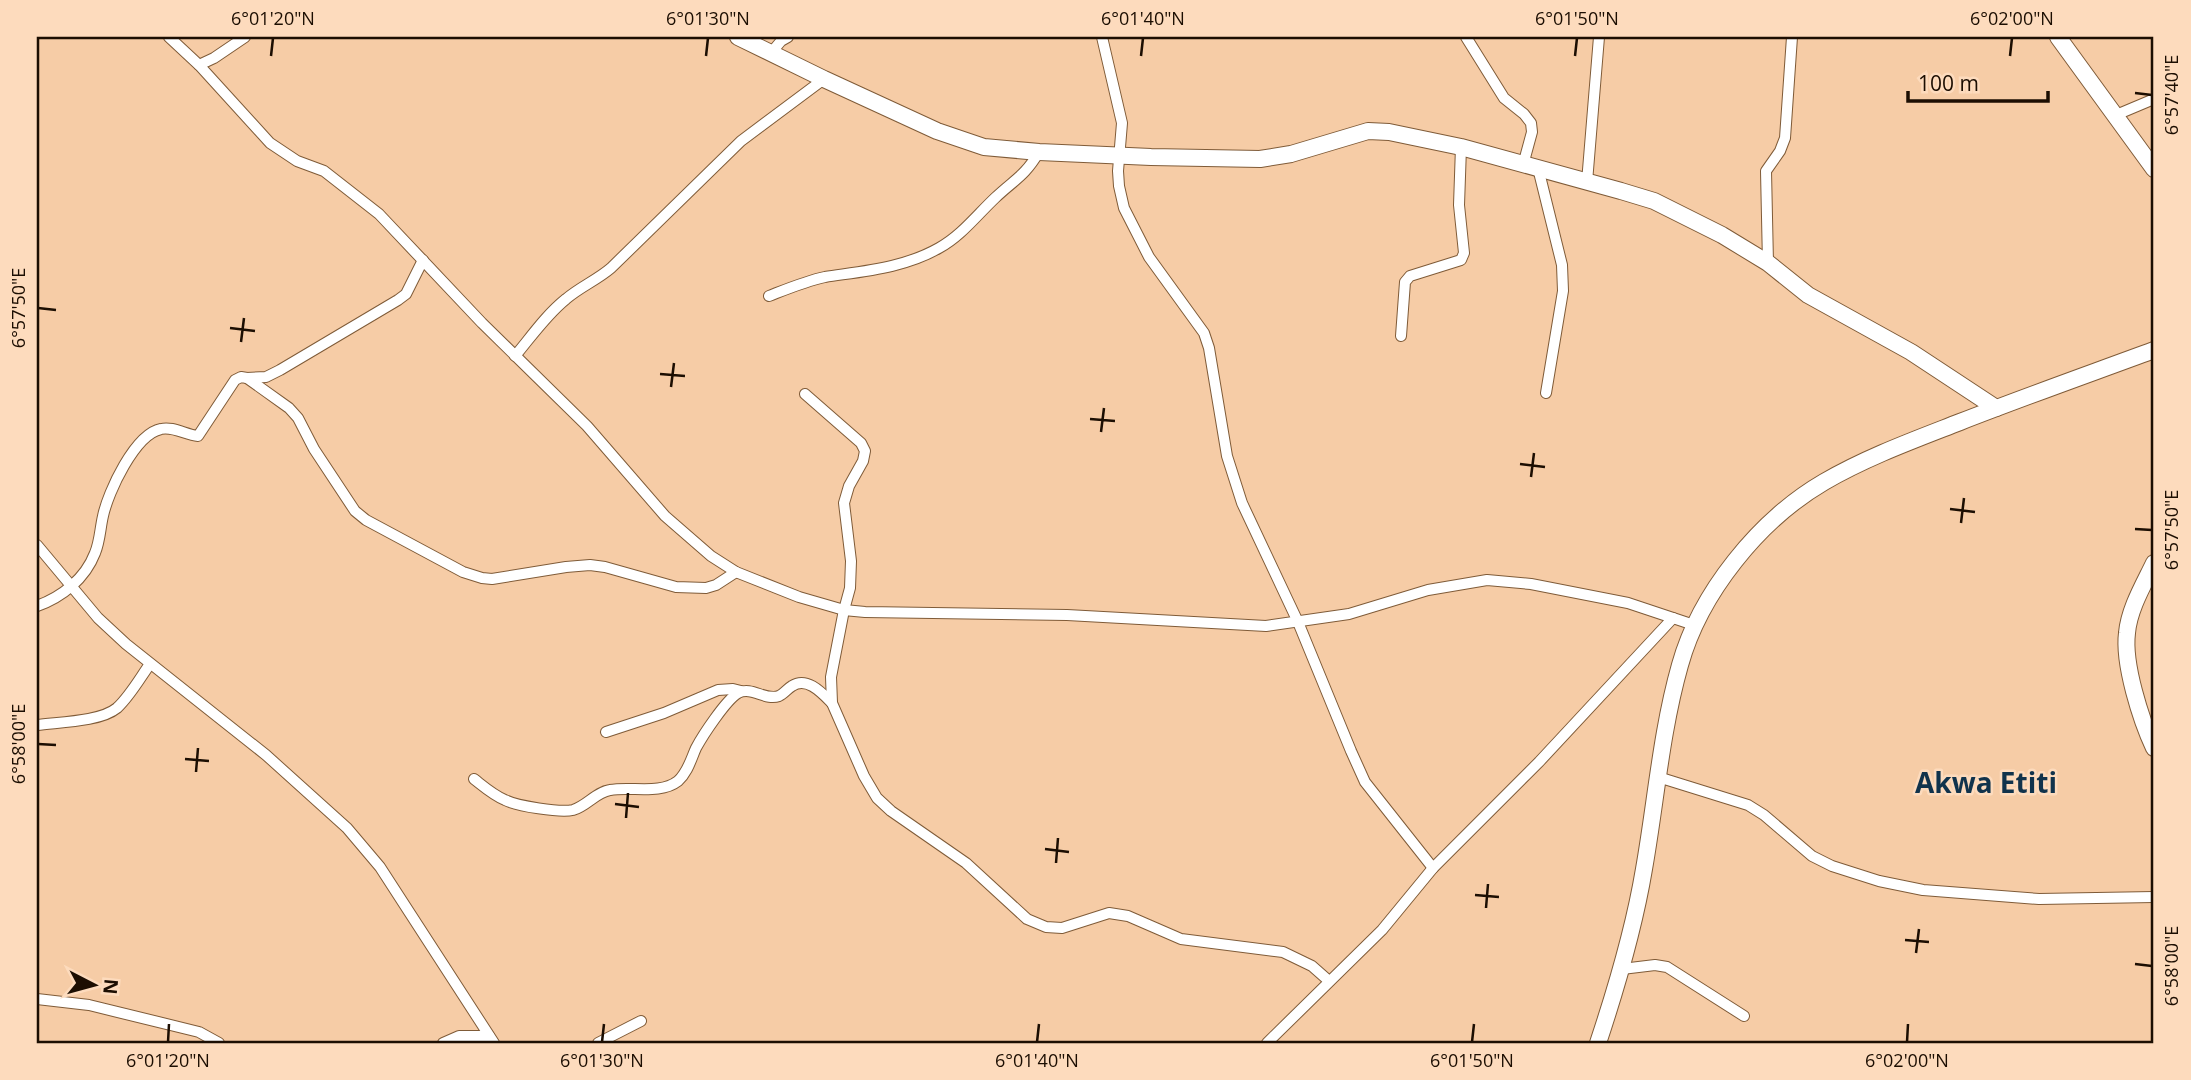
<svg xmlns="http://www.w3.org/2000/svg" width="2191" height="1080" viewBox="0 0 2191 1080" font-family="'Open Sans',sans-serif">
  <rect width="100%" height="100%" fill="#f6cca6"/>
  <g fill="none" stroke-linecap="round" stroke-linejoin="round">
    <defs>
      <g id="street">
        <polyline points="169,37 199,65 270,143 297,161 324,171 379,214 482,323 587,426 665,516 711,556 736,572 799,597 844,610 865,612 1067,615 1266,626 1349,614 1428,590 1487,580 1531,584 1628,603 1694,625"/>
        <polyline points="1102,37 1122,123 1118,171 1119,186 1124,208 1149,257 1204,333 1209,348 1227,456 1242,503 1298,622 1351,751 1365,782 1433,868"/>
        <polyline points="1466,37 1504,98 1524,114 1531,123 1532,132 1523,165"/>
        <polyline points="771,53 781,41 788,37"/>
        <polyline points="199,65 214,58 245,37"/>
        <polyline points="2116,115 2154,99"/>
        <polyline points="1538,168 1562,265 1563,291 1546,393"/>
        <polyline points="1587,182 1599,37"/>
        <polyline points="1768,263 1766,171 1780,151 1785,138 1792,37"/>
        <path d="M769,296C787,289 806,281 825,277C864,271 904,268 939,248C961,236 977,215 995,198C1015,179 1024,177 1039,152"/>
        <polyline points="1401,336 1405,282 1410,276 1461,260 1464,253 1459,205 1461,147"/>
        <path d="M515,356C531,337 546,315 566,299C580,287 597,280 611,268L741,141L824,79"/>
        <polyline points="247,378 266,377 280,370 398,300 406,294 423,260"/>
        <polyline points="805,394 861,443 865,451 863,461 849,486 844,503 851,561 850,588 844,610 831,677 832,703 864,776 877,798 891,811 966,863 1027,919 1046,927 1062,928 1109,913 1128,916 1181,939 1283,952 1312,966 1329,981"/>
        <polyline points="37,545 98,618 126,644 266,755 347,828 380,867 494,1043"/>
        <path d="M37,606C62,597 85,579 95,553C100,541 100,529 103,516C108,492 135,434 161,429C173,426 186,435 198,436L235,380L241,377L247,378L289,408L298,418L314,449L355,511L366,520L463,572L482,578L492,579L566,567L590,565L605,567L676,587L706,588L716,585L736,572"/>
        <path d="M37,725C58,722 100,722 117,708C130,696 140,678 150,664"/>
        <polyline points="606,732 664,713 718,690 733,689 741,691"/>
        <polyline points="1658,777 1748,805 1764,815 1812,856 1832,866 1879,881 1923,890 2039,899 2154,897"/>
        <path d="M474,779C483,786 493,795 505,800C517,806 560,813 573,810C587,806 596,792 610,790C631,786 660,795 678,781C688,772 691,759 696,748C703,735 726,700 738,693C752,686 765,701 779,696C784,694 787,689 792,686C807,676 822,693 832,703"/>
        <polyline points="1622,969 1655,965 1667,967 1744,1016"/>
        <polyline points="37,999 89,1005 199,1032 219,1043"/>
        <polyline points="443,1043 459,1036 489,1036"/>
        <polyline points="598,1043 641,1021"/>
        <polyline points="1267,1043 1382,930 1433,868 1539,762 1673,618"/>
      </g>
      <g id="secondary">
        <polyline points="738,37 824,79 937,131 984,147 1039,152 1151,157 1260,159 1291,154 1368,131 1389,132 1461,147 1621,191 1654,201 1722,235 1768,263 1808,295 1911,352 1996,408"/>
        <polyline points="2058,37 2154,169"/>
        <path d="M2154,563C2144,584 2129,609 2127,633C2123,664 2141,720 2154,748"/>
        <path d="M1598,1043C1617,986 1634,929 1644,869C1656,801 1661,732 1680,665C1700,593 1759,520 1824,482C1867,457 1914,440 1960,422C2024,397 2089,374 2154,350"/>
      </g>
    </defs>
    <use href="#street" stroke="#7f5b38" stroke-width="12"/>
    <use href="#secondary" stroke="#7f5b38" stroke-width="18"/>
    <use href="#street" stroke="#fff" stroke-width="10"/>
    <use href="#secondary" stroke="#fff" stroke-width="16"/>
  </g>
  <path fill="none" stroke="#1c0e02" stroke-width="2.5" d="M271,56L273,38M706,56L708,38M1141,56L1143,38M1575,56L1577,38M2010,56L2012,38M2135,93L2152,95M38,308L56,310M230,328L255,331M241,342L244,318M660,374L685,376M671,387L674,363M1090,419L1115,421M1101,432L1104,408M1520,464L1545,467M1531,477L1534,453M1950,509L1975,512M1961,523L1964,498M2135,529L2152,530M38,744L56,745M185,759L209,761M196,772L198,748M615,804L639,807M626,818L628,793M1045,849L1069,852M1056,863L1058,838M1475,895L1499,897M1486,908L1488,884M1905,940L1929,942M1916,953L1919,929M2135,964L2152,966M168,1042L169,1024M602,1042L604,1024M1037,1042L1039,1024M1472,1042L1474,1024M1907,1042L1908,1024"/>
  <g text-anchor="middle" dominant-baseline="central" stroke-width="5" stroke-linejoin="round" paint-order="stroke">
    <g font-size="28" font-weight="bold" fill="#11334c" stroke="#fddbbd">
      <text x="1986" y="782">Akwa Etiti</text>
    </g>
  </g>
  <rect width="2191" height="1080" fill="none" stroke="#fddbbd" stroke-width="77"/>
  <g transform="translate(94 985) rotate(96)" stroke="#fddbbd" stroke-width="5" paint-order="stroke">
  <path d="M0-5L12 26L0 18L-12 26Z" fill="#1c0e02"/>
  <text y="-10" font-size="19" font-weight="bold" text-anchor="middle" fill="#1c0e02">N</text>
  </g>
  <path d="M1908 91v10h140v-10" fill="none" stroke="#1c0e02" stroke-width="3.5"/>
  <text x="1918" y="91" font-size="21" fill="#1c0e02" stroke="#fddbbd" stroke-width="5" paint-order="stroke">100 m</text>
  <rect x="38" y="38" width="2114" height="1004" fill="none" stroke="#1c0e02" stroke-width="2.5"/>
  <g font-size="18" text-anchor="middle" fill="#1c0e02">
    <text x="273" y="25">6°01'20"N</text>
    <text x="708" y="25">6°01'30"N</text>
    <text x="1143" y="25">6°01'40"N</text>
    <text x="1577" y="25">6°01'50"N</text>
    <text x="2012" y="25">6°02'00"N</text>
    <text transform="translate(2172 95) rotate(-90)" y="6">6°57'40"E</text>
    <text transform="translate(19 308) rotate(-90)" y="6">6°57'50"E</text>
    <text transform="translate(2172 530) rotate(-90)" y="6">6°57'50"E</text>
    <text transform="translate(19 744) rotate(-90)" y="6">6°58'00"E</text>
    <text transform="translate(2172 966) rotate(-90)" y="6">6°58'00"E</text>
    <text x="168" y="1067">6°01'20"N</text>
    <text x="602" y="1067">6°01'30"N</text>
    <text x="1037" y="1067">6°01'40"N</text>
    <text x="1472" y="1067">6°01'50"N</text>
    <text x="1907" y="1067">6°02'00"N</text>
  </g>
</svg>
